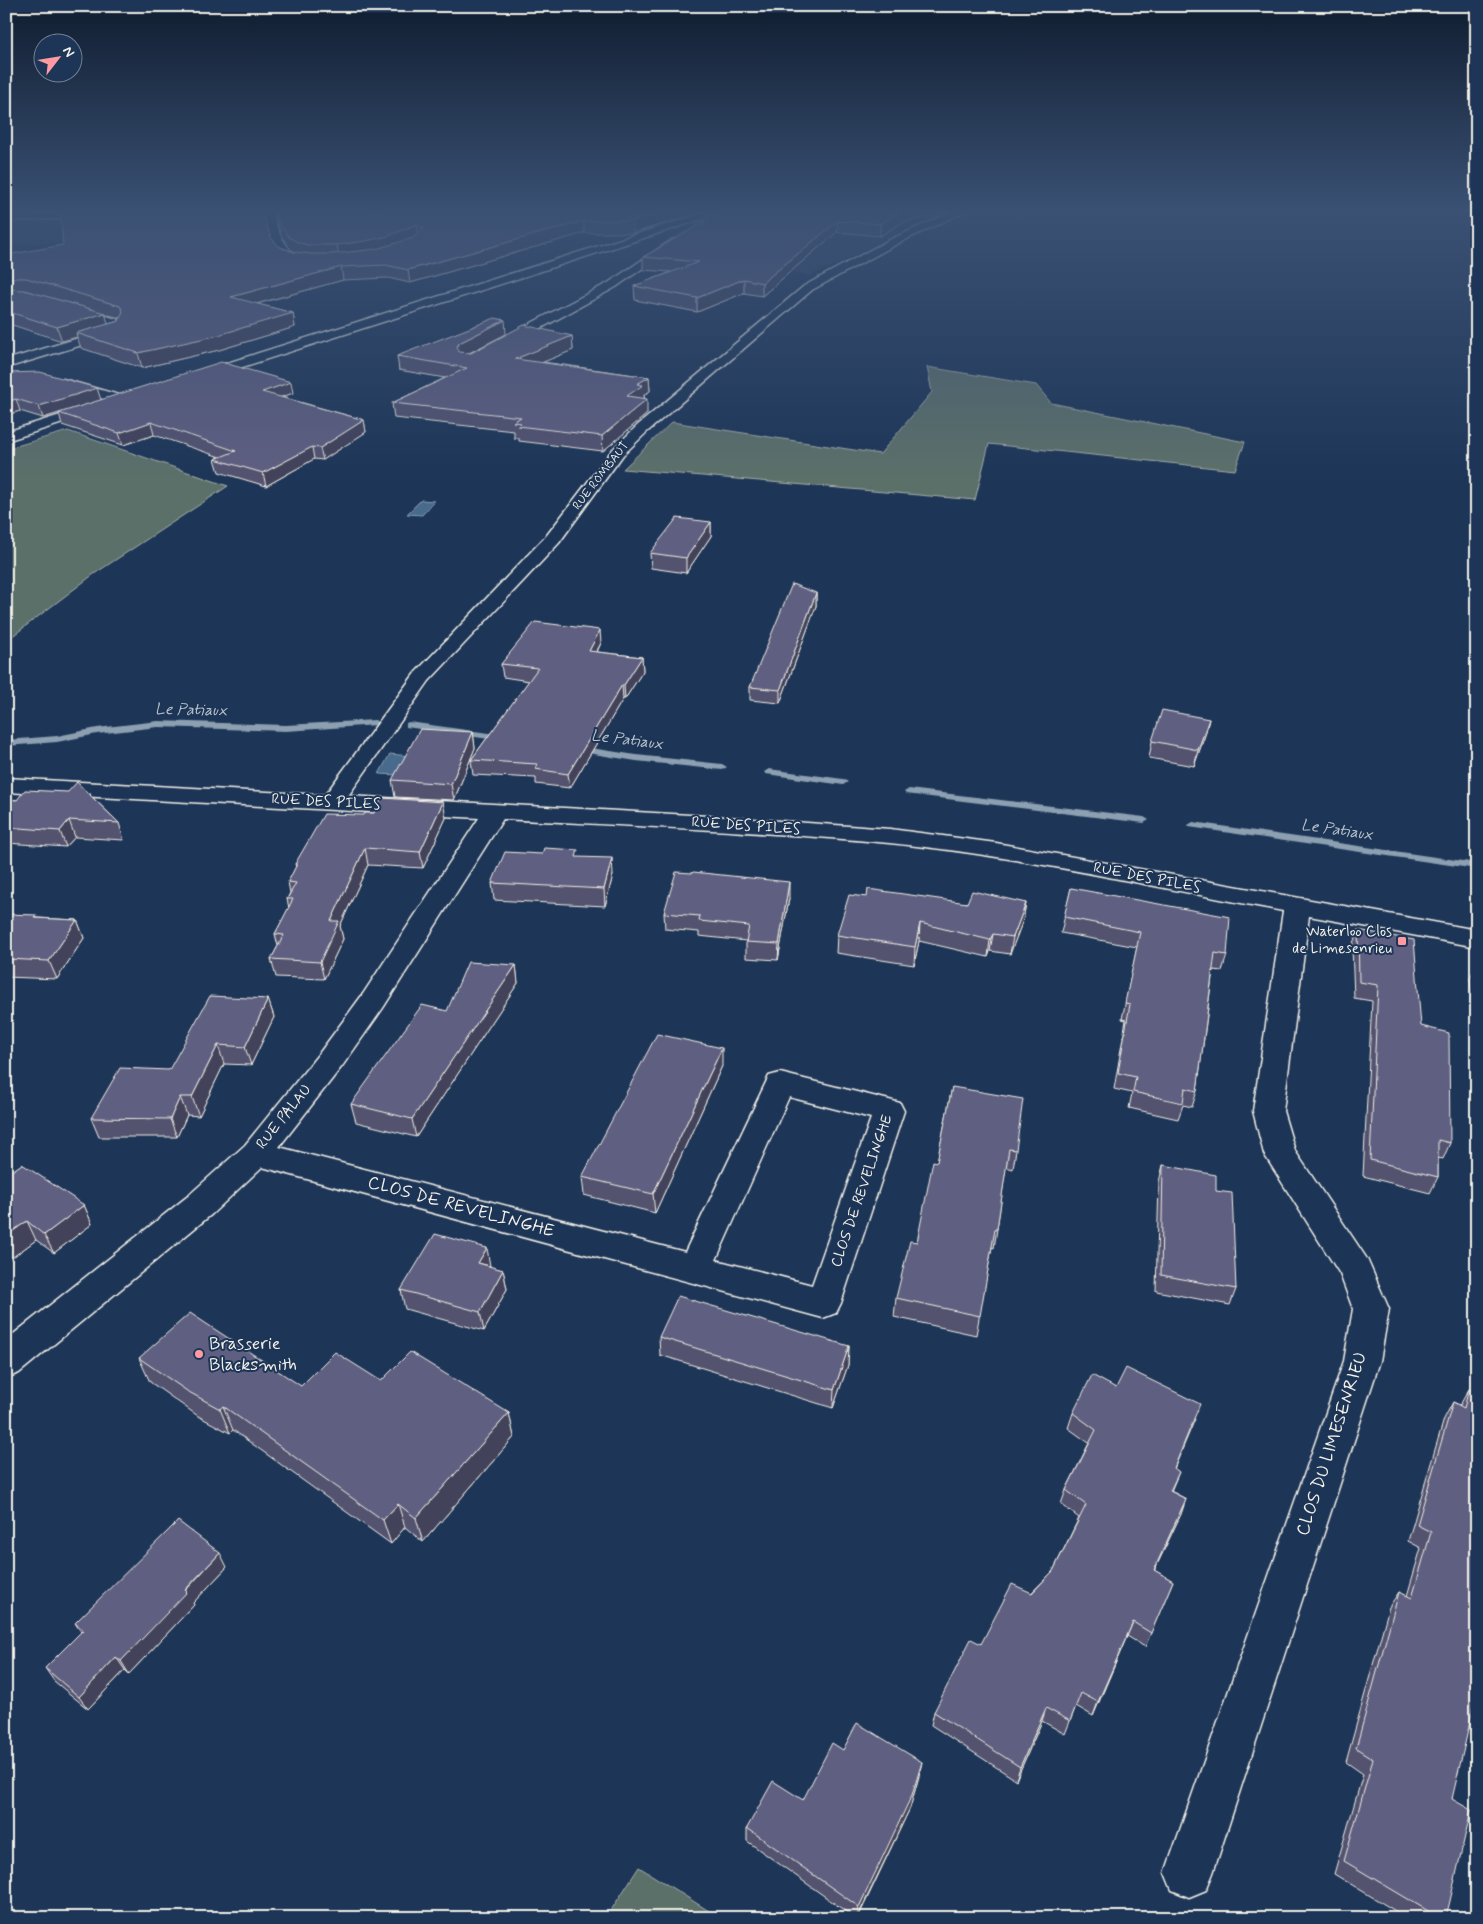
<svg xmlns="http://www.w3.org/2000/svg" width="1483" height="1924" viewBox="0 0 1483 1924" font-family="Mynerve,sans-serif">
  <rect width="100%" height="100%" fill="#1d3557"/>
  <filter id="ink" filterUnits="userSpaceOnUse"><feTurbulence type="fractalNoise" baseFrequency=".02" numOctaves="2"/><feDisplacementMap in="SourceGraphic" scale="10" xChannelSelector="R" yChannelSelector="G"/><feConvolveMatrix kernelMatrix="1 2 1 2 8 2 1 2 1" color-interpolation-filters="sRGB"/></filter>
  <g filter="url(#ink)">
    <g fill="#314264">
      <polygon points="732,210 743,210 911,232 809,276 737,259 654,248 685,229"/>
      <polygon points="82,218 75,242 6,245 6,220"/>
    </g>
    <g fill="#5b6f6b" stroke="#a8b0aa">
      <polygon points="927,367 1036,385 1051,403 1245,442 1235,470 989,444 975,500 623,469 672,422 880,454 932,392"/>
      <polygon points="68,431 228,486 94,574 6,641 6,449"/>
      <polygon points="639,1867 720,1918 606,1918"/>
    </g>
    <g fill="#466a8d" stroke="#8ca0b1">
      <polygon points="421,500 435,501 422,515 407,514"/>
      <polygon points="390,754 409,756 398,775 379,774"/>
    </g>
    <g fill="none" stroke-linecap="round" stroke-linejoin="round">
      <g fill="#8ca0b1" fill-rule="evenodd">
        <polygon points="375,720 379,723 378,725 286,731 158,727 97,734 57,742 6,746 6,740 57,736 97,728 158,721 286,725"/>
        <polygon points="409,722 503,735 508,738 503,741 406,727 406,723"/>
        <polygon points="578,746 636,755 722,764 727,767 722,770 636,761 575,751 573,749"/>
        <polygon points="769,769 843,779 848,782 843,785 766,774 764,772"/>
        <polygon points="909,789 1144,817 1149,820 1144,823 906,794 904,792"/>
        <polygon points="1193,822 1477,863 1477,869 1189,827 1188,825"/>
      </g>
      <defs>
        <g id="street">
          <path d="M261,210H271C277,225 281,247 298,254C304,257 311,257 318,259L320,261L318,263C312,265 304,264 298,262C273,255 269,232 261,210Z"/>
          <path d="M956,210H968L897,244L812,290L648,431L623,455L559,543L429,681L348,796L726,817L890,829L996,843L1477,930V947L1309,916L1283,1111L1295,1151L1367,1259L1389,1309L1380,1361L1213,1873L1206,1890L1189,1897L1172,1890L1165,1873L1344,1361L1353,1309L1340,1274L1264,1154L1253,1111L1283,911C1153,887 1022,856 889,843C761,831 631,826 503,819L383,1008L343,1065L279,1147L685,1252L769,1076L780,1073L889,1100L900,1103L904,1111L841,1303L836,1313L823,1318L262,1167L212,1214L19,1373L6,1378V1340L188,1196L245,1145L321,1051L363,994L479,818L6,792V778L325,795L415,673L547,535L613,449L638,425L804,286L889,240ZM789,1097L871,1118L812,1285L716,1260Z"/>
          <polygon points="98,212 103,215 102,217 6,221 6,215"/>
          <polygon points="673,239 677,240 678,242 677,244 616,287 505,348 495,348 493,345 495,342 608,283"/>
          <polygon points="6,292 29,293 123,321 125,324 122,333 6,368 6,360 112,328 112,326 28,301 6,300"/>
          <polygon points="63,379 126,397 128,400 126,403 121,404 58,386 56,383"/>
        </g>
        <g id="secondary">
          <polygon points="713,210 727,210 725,212 202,380 192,380 190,377 192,374"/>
          <polygon points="96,404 101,405 103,408 101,411 6,441 6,432"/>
        </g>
      </defs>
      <use href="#street" stroke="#f4f1e8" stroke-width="3"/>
      <use href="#secondary" stroke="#f4f1e8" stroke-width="3"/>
      <use href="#street" fill="#1d3557" fill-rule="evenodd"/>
      <use href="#secondary" fill="#1d3557" fill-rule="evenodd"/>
    </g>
    <g fill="#52526f" stroke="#f4f1e8" fill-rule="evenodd">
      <path d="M273,210H708L633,233H584L410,283L388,278L343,280L257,304L293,313L295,327L219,350L142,368L81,348L77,337L62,341L6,323V255L271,238L280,247L296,252L291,250L282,237ZM105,314L120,318L119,321L108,324Z"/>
      <polygon points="713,210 952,210 940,215 903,222 880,236 837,232 762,296 744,293 697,312 635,300 634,286 671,272 643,270 643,257 700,225 699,221 713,214"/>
      <polygon points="506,334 470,353 572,336 573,350 543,362 649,377 650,391 644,395 647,414 603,451 519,441 519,438 514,438 514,431 394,418 392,403 445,378 399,370 397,356"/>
      <polygon points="6,373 97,388 100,400 293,393 282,397 364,420 366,432 323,460 314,459 266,486 219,472 215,459 220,457 154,435 123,445 62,425 59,413 43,418 20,411 6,415"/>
      <polygon points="711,522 711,536 686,573 651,568 650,553"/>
      <polygon points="816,593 816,606 780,703 750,700 750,687"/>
      <polygon points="601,643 597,652 642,657 643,671 625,699 623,699 570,788 536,784 536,778 473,775 471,760 529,681 503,677 501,664"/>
      <polygon points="1209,719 1205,735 1194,766 1149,758 1152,741"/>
      <polygon points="473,732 475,748 454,800 395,797 392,780"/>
      <polygon points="92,797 119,823 124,840 75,837 66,847 6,843 6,799 17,800"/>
      <polygon points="446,818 423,868 368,865 340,926 343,939 324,979 276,977 271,959 278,946 275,934 289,908 287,899 290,893 288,882 296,867 295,864"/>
      <polygon points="613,875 605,906 494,900 492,883"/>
      <polygon points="1071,888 1227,955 1222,971 1213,970 1197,1091 1192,1107 1183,1105 1178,1119 1129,1108 1132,1093 1114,1089 1126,1020 1122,1019 1137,947 1061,933"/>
      <polygon points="867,897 967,903 1026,903 1023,920 1010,954 990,951 988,957 919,941 914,965 836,953 837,935"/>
      <polygon points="789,898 778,960 746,958 746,941 699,936 699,932 665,929 664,913"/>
      <polygon points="6,914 38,918 77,920 84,938 57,979 6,977"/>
      <polygon points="1358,930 1421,1026 1450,1143 1443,1159 1438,1158 1438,1177 1430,1193 1363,1176 1372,1001 1354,998 1352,946"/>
      <polygon points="1477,962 1477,1013 1473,1012 1470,978"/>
      <polygon points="516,965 518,983 416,1137 356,1122 351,1104"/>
      <polygon points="268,999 274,1017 251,1065 224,1064 199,1116 187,1115 177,1137 99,1137 91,1118 169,1070"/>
      <polygon points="722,1066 655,1213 584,1195 582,1177"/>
      <polygon points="952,1087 1016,1150 1013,1169 1006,1167 997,1229 994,1248 992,1247 976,1335 894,1317 896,1298 917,1242 937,1162"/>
      <polygon points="1163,1165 1216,1191 1236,1289 1230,1305 1156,1291 1159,1182"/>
      <polygon points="6,1175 84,1205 92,1224 54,1253 36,1240 6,1262"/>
      <polygon points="490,1267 503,1270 507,1289 484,1331 405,1309 401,1290"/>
      <polygon points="659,1337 849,1346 848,1365 833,1408 660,1355"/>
      <polygon points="139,1358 301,1386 381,1381 509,1413 514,1437 423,1542 405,1527 391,1544 233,1430 230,1433 198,1416 150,1382"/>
      <polygon points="1116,1388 1195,1419 1174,1469 1179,1472 1171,1491 1186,1499 1181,1514 1154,1570 1173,1581 1145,1647 1127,1636 1093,1716 1076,1706 1065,1734 1042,1721 1016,1780 931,1725 934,1712 981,1644 1053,1571 1079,1518 1061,1504 1066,1490 1089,1443 1068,1428 1073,1413"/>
      <polygon points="1469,1389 1452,1799 1446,1918 1407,1918 1334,1874 1363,1774 1346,1762 1389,1607 1399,1592 1407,1596 1421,1548 1408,1541 1444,1419 1453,1402 1460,1405"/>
      <polygon points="227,1567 193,1603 194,1605 129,1674 125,1670 88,1709 54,1681 45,1668 81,1632 75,1623"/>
      <polygon points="843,1750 919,1776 910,1808 858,1918 855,1918 747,1841 747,1828 803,1800"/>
    </g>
    <g fill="#42425a" stroke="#f4f1e8">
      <polygon points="670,210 708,210 633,233 632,221"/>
      <polygon points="904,210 952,210 940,215 903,222 880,236 880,224"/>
      <polygon points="584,221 584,233 410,283 408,270"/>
      <polygon points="838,221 837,232 762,296 762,283"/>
      <polygon points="417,224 419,236 390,248 339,257 337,245"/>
      <polygon points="341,267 343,280 234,310 231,297"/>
      <polygon points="744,279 744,293 697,312 697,298"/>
      <polygon points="105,313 109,327 76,333 77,337 62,341 57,327"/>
      <polygon points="293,313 295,327 219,350 142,368 138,353"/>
      <polygon points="505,320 506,334 461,357 457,347 459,343"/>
      <polygon points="572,336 573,350 516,373 515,359"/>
      <polygon points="649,377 650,391 644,395 644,400 627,396 637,384"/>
      <polygon points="291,382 293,393 264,403 262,392"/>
      <polygon points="97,388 101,400 43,418 39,406"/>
      <polygon points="16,399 20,411 6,415 6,402"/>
      <polygon points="647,399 647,414 603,451 602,436"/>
      <polygon points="364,420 366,432 323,460 320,448"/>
      <polygon points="151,422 154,435 123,445 119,433"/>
      <polygon points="312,447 314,459 266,486 263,473"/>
      <polygon points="711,522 711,536 686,573 686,558"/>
      <polygon points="816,593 816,606 780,703 780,690"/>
      <polygon points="600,630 601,643 590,664 589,651"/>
      <polygon points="642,657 643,671 625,699 624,685"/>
      <polygon points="622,685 623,699 570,788 568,774"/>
      <polygon points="1209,719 1205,735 1194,766 1198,750"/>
      <polygon points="473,732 475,748 454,800 451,784"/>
      <polygon points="443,802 446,818 423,868 420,852"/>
      <polygon points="69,820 75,837 66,847 60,831"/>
      <polygon points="365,848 368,865 340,926 343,939 324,979 320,962 331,921"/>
      <polygon points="612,858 613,875 605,906 604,889"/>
      <polygon points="789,882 789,898 778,960 779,944"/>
      <polygon points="1026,903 1023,920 1010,954 1013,937"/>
      <polygon points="77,920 84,938 57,979 49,961"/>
      <polygon points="920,923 919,941 914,965 915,947"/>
      <polygon points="993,934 990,951 988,957 990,940"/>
      <polygon points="516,965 518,983 416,1137 412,1119"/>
      <polygon points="268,999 274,1017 251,1065 245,1047"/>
      <polygon points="218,1045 224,1064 199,1116 192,1097"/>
      <polygon points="722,1048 722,1066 655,1213 653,1194"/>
      <polygon points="180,1097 187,1115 177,1137 170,1119"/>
      <polygon points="84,1205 92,1224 54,1253 44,1235"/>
      <polygon points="27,1221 36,1240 6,1262 6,1236"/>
      <polygon points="487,1248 490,1266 478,1263"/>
      <polygon points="503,1270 507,1289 484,1331 480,1312"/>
      <polygon points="849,1346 848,1365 833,1408 834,1390"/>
      <polygon points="223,1406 233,1430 230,1433 220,1409"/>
      <polygon points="509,1413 514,1437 423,1542 416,1518"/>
      <polygon points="1186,1499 1181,1514 1148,1584 1154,1570"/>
      <polygon points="398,1504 405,1527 391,1544 383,1520"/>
      <polygon points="220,1553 227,1567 193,1603 194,1605 129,1674 121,1661"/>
      <polygon points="1133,1622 1127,1636 1093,1716 1098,1702"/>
      <polygon points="116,1657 125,1670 88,1709 79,1697"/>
      <polygon points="1046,1708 1042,1721 1016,1780 1020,1767"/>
      <polygon points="922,1762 919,1776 910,1808 857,1918 859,1907"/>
    </g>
    <g fill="#5f5f81" stroke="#f4f1e8">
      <polygon points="60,210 261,210 271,238 280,247 294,252 311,254 332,254 376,249 413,238 424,229 417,224 389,236 366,241 337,245 308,245 297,242 289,237 280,225 275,210 670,210 632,221 584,221 408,270 386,265 341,267 231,297 293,313 215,336 138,353 76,333 119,321 123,311 120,306 26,278 6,278 6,255 63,245"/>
      <polygon points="714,210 908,210 904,210 880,224 838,221 762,283 744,279 697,298 634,286 699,262 643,257 706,221 699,221 715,213"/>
      <polygon points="6,289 24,290 105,313 57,327 6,311"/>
      <polygon points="495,318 505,320 459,343 457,347 459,352 471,353 524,325 572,336 515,359 649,377 637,384 643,385 627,396 647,399 602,436 518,426 521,423 513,422 521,417 392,403 467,368 397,356"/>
      <polygon points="221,362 291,382 262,392 364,420 320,448 312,447 263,473 215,459 236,451 151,422 119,433 59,413"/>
      <polygon points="40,372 97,388 39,406 16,399 6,402 6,373"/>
      <polygon points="677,518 711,522 686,558 650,553"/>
      <polygon points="792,584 816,593 780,690 750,687"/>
      <polygon points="535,622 600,630 589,651 642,657 624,685 622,685 568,774 535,769 537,764 471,760 538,668 501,664"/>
      <polygon points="1162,710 1209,719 1198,750 1152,741"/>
      <polygon points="420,729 473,732 451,784 392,780"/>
      <polygon points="77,782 88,794 91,794 90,795 119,823 69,820 60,831 6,827 6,799 17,800 25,790 68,792"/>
      <polygon points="382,798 443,802 420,852 365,848 331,921 339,921 320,962 271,959 284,935 275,934 293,899 287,899 296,883 288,882 297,864 295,864 324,814 364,815 365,813 374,813"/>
      <polygon points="544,848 578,850 576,857 612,858 604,889 492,883 505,852 542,854"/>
      <polygon points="676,872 692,873 693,872 789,882 779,944 746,942 749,926 699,921 700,916 664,913"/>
      <polygon points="1071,888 1230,917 1227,955 1215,953 1197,1091 1185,1088 1183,1103 1133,1092 1136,1077 1118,1073 1130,1004 1125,1003 1140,932 1064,917"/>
      <polygon points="868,889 967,903 972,891 1026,903 1013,937 993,934 990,940 920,923 915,947 837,935 849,895 867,897"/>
      <polygon points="6,914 37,915 34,918 77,920 49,961 6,959"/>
      <polygon points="1358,930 1414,940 1421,1026 1449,1033 1450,1143 1438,1140 1438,1177 1370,1160 1378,985 1359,982"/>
      <polygon points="468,962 516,965 412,1119 351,1104 422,1005 447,1011"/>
      <polygon points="210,996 268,999 245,1047 218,1045 192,1097 180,1097 170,1119 91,1118 120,1068 169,1070"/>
      <polygon points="657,1034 722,1048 653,1194 582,1177"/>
      <polygon points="952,1087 1023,1099 1016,1150 1009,1149 997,1229 995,1229 980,1316 896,1298 910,1241 917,1242 933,1161 937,1162"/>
      <polygon points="22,1164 84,1205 44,1235 27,1221 6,1236 6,1175"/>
      <polygon points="1163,1165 1216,1175 1216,1191 1232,1193 1236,1289 1161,1275"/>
      <polygon points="435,1234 487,1248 478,1263 503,1270 480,1312 401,1290"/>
      <polygon points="678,1296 849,1346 834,1390 659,1337"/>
      <polygon points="190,1313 301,1386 335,1352 381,1381 410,1352 509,1413 416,1518 398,1504 383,1520 223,1406 220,1409 187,1391 139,1358"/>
      <polygon points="1126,1368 1200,1404 1174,1468 1179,1472 1170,1491 1186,1499 1154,1570 1173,1581 1151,1633 1133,1622 1098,1702 1081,1693 1070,1721 1046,1708 1020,1767 934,1712 971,1639 981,1644 1012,1584 1032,1593 1053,1571 1086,1505 1066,1490 1096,1430 1073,1413 1092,1375 1116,1388"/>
      <polygon points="1469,1389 1477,1392 1477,1692 1452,1799 1471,1810 1446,1918 1440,1918 1344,1861 1373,1759 1356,1748 1399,1592 1412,1598 1431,1532 1417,1525 1453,1402 1464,1408"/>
      <polygon points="178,1521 220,1553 185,1590 187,1592 121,1661 116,1657 79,1697 45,1668 83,1630 75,1623"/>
      <polygon points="857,1723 922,1762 912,1795 859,1907 747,1828 773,1781 803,1800 832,1743 843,1750"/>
    </g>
  </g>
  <linearGradient id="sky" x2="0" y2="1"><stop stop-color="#101d30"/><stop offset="0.44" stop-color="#3a5174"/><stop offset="1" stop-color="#3a5174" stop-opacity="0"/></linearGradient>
  <rect width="1483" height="479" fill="url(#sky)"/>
  <g fill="#ff9aa2" stroke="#1d3557" stroke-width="2">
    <rect x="1397" y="936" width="10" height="10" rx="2.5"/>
    <circle cx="199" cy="1354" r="5"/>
  </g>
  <g text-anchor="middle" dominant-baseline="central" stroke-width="4" stroke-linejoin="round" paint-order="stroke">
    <g font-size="12" fill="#f4f1e8" stroke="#1d3557">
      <text transform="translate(601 476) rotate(-52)">RUE ROMBAUT</text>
    </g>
    <g font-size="15" fill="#f4f1e8" stroke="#1d3557">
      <text transform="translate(326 802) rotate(3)">RUE DES PILES</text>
      <text transform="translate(746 826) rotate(4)">RUE DES PILES</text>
      <text transform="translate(1147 878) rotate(11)">RUE DES PILES</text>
      <text transform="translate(284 1117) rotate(-51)">RUE PALAU</text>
      <text transform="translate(862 1191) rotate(-71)">CLOS DE REVELINGHE</text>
    </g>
    <g font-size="15" fill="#f4f1e8" stroke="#1d3557" text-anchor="end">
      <text x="1392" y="932">Waterloo Clos<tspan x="1392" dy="17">de Limesenrieu</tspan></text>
    </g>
    <g font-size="16" font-style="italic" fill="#b7c2c8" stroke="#1d3557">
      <text transform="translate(191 710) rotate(1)">Le Patiaux</text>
      <text transform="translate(627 740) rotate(7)">Le Patiaux</text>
      <text transform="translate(1337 830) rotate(8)">Le Patiaux</text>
    </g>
    <g font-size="18" fill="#f4f1e8" stroke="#1d3557">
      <text transform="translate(461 1207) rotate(15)">CLOS DE REVELINGHE</text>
      <text transform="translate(1332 1444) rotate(-72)">CLOS DU LIMESENRIEU</text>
    </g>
    <g font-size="18" fill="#f4f1e8" stroke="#1d3557" text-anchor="start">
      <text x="209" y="1344">Brasserie<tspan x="209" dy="21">Blacksmith</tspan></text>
    </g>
  </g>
  <rect width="1483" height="1924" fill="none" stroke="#1d3557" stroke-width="25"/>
  <rect x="12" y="12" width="1458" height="1899" fill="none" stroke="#f4f1e8" stroke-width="2" filter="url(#ink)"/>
  <g transform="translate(58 58) rotate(59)"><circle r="24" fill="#1d3557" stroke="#738091"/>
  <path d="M0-4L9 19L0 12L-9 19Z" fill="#ff9aa2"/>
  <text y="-8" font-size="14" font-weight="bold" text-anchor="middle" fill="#f4f1e8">N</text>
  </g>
</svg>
